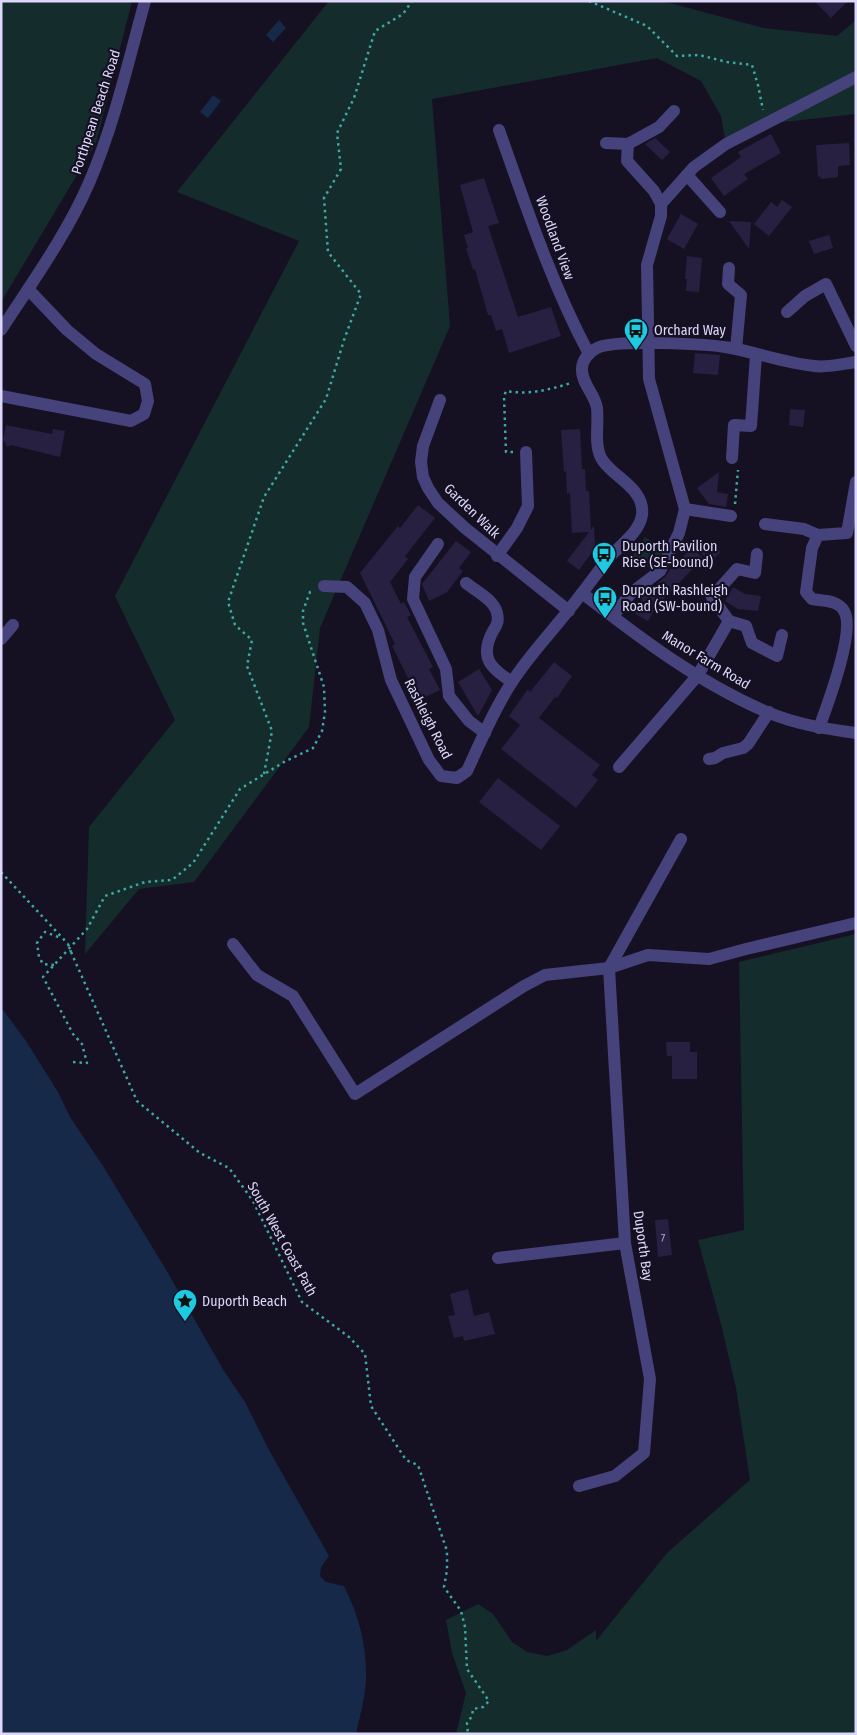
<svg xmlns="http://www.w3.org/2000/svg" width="857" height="1735" viewBox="0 0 857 1735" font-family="'Fira Sans Condensed',sans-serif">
  <rect width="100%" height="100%" fill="#151123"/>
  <g fill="#152c2c">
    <polygon points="1,1 132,1 96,143 1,302"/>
    <polygon points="329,1 662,1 764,28 837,36 856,20 856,114 765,124 726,144 721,116 701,81 657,58 432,99 450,326 320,628 309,727 194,882 139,889 85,954 89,827 175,720 115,596 299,241 177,192"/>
    <polygon points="645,537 664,550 650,569 632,556"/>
    <polygon points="856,934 856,1734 456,1734 466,1693 452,1653 446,1620 478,1604 493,1614 512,1642 527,1652 547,1656 567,1650 596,1630 596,1641 667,1553 750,1480 736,1388 721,1324 698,1240 744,1230 739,962"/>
  </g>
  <g fill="#162948">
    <polygon points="279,20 286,28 273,42 266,35"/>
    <polygon points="213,95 221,101 208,118 200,112"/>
    <path d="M1,1007L26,1041L58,1092L70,1117L103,1166L165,1268L224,1371L245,1402L269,1450L329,1556L321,1567L320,1576L326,1582L344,1586C359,1615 367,1647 366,1680C365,1698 360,1716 356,1734H1Z"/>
  </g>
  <g fill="#272041">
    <polygon points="814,1 848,1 831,18"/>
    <polygon points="771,134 781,153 744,174 748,179 724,196 711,178 741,157 738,152"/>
    <polygon points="655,138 670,152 662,160 645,144"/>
    <polygon points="849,143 850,165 838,166 838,177 821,179 820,176 818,177 816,145"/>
    <polygon points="484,178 499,223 488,226 518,317 551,307 561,336 509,353 502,329 496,331 491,315 488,315 475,269 473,270 466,248 468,248 464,235 473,232 460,185"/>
    <polygon points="782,200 792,207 769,236 754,224 771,202 777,207"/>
    <polygon points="681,214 698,224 684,249 667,239"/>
    <polygon points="729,221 751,222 749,249"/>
    <polygon points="829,235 833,248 814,254 809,241"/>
    <polygon points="687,256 702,258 699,292 686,291 687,279 685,279"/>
    <polygon points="695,353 720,355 718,375 693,373"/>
    <polygon points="790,409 805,410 803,427 789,425"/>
    <polygon points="6,425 52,434 53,429 65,431 60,457 11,445 7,447 3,439"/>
    <polygon points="580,429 582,469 585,469 586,491 589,491 591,530 594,525 595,548 579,570 567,561 589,532 572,533 570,493 567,494 566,471 564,472 561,430"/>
    <polygon points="719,472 717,492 728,494 726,507 709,504 697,488"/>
    <polygon points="418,505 435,518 405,556 408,559 390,582 401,604 404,602 411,615 407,617 433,667 429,669 440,690 419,700 392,646 395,644 360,573 398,526 400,528"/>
    <polygon points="456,541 471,552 459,568 463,571 447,592 429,601 422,584"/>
    <polygon points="711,541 721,552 710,562 700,552"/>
    <polygon points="692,548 703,558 656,607 648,621 635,614 643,596 665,577 669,571"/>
    <polygon points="733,587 745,594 761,596 758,611 738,609 725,601"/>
    <polygon points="554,662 572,676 557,698 555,697 539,718 600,765 592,775 598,780 576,808 501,749 520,725 509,716 528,689 530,692"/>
    <polygon points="479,669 492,690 478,716 458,682"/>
    <polygon points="498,778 560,826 541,850 479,802"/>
    <polygon points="666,1042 690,1042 690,1052 697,1052 697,1079 672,1079 672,1056 667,1056"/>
    <polygon points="668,1219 672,1255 658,1257 655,1220"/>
    <polygon points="468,1289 474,1316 489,1312 495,1334 464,1341 463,1336 454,1338 448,1316 455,1315 450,1294"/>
  </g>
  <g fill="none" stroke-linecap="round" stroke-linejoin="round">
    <g stroke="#3ea8a4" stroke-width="2.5" stroke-dasharray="2.5 4" stroke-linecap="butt">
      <polyline points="589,1 647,26 677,56 699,55 727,62 752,65 758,85 763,110"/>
      <path d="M513,452H506L504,396L506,391C529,395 548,390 571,383"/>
      <polyline points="735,504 738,470"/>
      <polyline points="264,774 272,731 247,666 252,640 235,625 228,602 264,497 326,399 344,340 361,294 328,252 324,198 341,169 337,133 354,98 375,31 403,14 412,1"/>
      <polyline points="1,872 68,944"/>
      <polyline points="71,952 137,1101 200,1153 229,1168 253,1201 302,1302 349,1337 365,1354 371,1406 406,1460 418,1465 447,1551 447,1570 444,1587 461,1611 465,1627 467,1669 489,1701 483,1707 473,1709 472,1716 467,1723 468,1734"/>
      <polyline points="54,965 43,964 39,957 37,943 45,932 61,938"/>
      <polyline points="73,1062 87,1063 82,1044 73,1034 43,977 87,929 105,896 145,882 172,880 193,863 240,789 284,762 313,748 322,731 325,712 324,687 303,623 303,611 310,592 313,591"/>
    </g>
    <g stroke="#46427c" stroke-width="12">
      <path d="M499,130C526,206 551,283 589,354"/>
      <polyline points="606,143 628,144 659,127 674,111"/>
      <polyline points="687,175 720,212"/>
      <polyline points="661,204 694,167 726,144 856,77"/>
      <polyline points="729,268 728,284 741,295 736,349"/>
      <polyline points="787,312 805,296 826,284 856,346"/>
      <path d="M1,330C31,284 67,234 89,183C114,125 128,63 145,1"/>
      <polyline points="1,396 131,421 144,414 148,401 145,384 96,354 67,330 28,289"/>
      <polyline points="440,400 423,446 421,462 423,477 428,488 438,503 465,528 569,611"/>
      <polyline points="732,458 734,425 751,426 756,355"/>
      <polyline points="685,509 731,516"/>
      <polyline points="765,524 804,529 818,535"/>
      <polyline points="438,544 415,577 413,599 446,669 449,696 469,721 485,733"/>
      <polyline points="497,556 517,528 528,506 526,452"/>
      <path d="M466,583C476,591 494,600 497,613C499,621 497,625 493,631C479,657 490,668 512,682"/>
      <path d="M324,586L347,587L365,603L378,630L391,680L429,760L441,776L457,778L467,771C481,741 494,709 512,682C528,657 549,635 567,612C581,595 594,577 607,560C618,546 639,534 642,515C645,489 616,479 603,461C593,447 599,424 597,408C595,394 581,383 582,369C582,360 589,352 597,348C613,339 710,344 731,348C758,353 786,363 814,366C827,368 843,364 856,362"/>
      <path d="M582,593C640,638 699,683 767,712C795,724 826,729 856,733"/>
      <polyline points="613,616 631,593 660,571 679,533 685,509 649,379 647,265 661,216 661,204 654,191 627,161 628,144"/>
      <polyline points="729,621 712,597 737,569 755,573 757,554"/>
      <polyline points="1,639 13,625"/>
      <path d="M819,728C827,706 856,630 844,611C838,600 823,601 812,599L806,592L812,548L818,535L847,533L856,482"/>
      <polyline points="709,759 715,758 723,753 743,748 748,744 769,712"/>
      <polyline points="619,767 698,675 729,621 746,626 752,643 777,656 782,635"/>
      <polyline points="233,944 257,975 293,996 355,1094 524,986 545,975 609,968 648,955 709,959 746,949 856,923"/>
      <polyline points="498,1258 625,1243"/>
      <polyline points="579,1486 615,1476 644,1453 650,1379 625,1243 609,968 681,839"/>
    </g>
    <polyline stroke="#3ea8a4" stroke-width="2.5" stroke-dasharray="2.5 4" stroke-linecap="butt" points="68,944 71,952"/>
  </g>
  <defs>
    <symbol id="bus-pin" viewBox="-11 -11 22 30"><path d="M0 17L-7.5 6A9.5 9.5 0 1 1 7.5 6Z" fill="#1dcae1" stroke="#151123"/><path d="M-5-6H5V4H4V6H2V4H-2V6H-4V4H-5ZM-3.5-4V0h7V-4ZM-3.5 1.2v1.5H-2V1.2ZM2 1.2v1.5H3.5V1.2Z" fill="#111"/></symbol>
    <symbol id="sight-pin" viewBox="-11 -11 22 30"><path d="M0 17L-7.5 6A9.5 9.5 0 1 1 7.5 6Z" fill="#1dcae1" stroke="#151123"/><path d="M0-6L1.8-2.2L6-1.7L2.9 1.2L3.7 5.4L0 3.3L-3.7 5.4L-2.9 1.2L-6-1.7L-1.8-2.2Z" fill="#111"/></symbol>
  </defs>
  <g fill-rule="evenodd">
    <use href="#bus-pin" x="622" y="316" width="28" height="38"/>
    <use href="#bus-pin" x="590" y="540" width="28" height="38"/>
    <use href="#bus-pin" x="591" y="584" width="28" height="38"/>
    <use href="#sight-pin" x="171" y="1287" width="28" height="38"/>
  </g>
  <g text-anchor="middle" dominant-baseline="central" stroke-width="4.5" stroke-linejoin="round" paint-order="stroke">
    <g font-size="11" fill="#b0aacc">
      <text x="663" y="1238">7</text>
    </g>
    <g font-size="14" fill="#ddd8fa" stroke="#151123">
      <text transform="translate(96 112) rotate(-72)">Porthpean Beach Road</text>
      <text transform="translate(555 238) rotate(70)">Woodland View</text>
      <text transform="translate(472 511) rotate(44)">Garden Walk</text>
      <text transform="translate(706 660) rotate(31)">Manor Farm Road</text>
      <text transform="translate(428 719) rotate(63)">Rashleigh Road</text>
      <text transform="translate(282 1239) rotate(61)">South West Coast Path</text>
      <text transform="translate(643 1246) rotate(82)">Duporth Bay</text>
    </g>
    <g font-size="14" fill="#ddd8fa" stroke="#151123" text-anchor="start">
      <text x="654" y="330">Orchard Way</text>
      <text x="622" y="546">Duporth Pavilion<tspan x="622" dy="16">Rise (SE-bound)</tspan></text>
      <text x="622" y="590">Duporth Rashleigh<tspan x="622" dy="16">Road (SW-bound)</tspan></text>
      <text x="202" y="1301">Duporth Beach</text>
    </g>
  </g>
  <rect width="857" height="1735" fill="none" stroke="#ddd8fa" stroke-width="5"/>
</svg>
